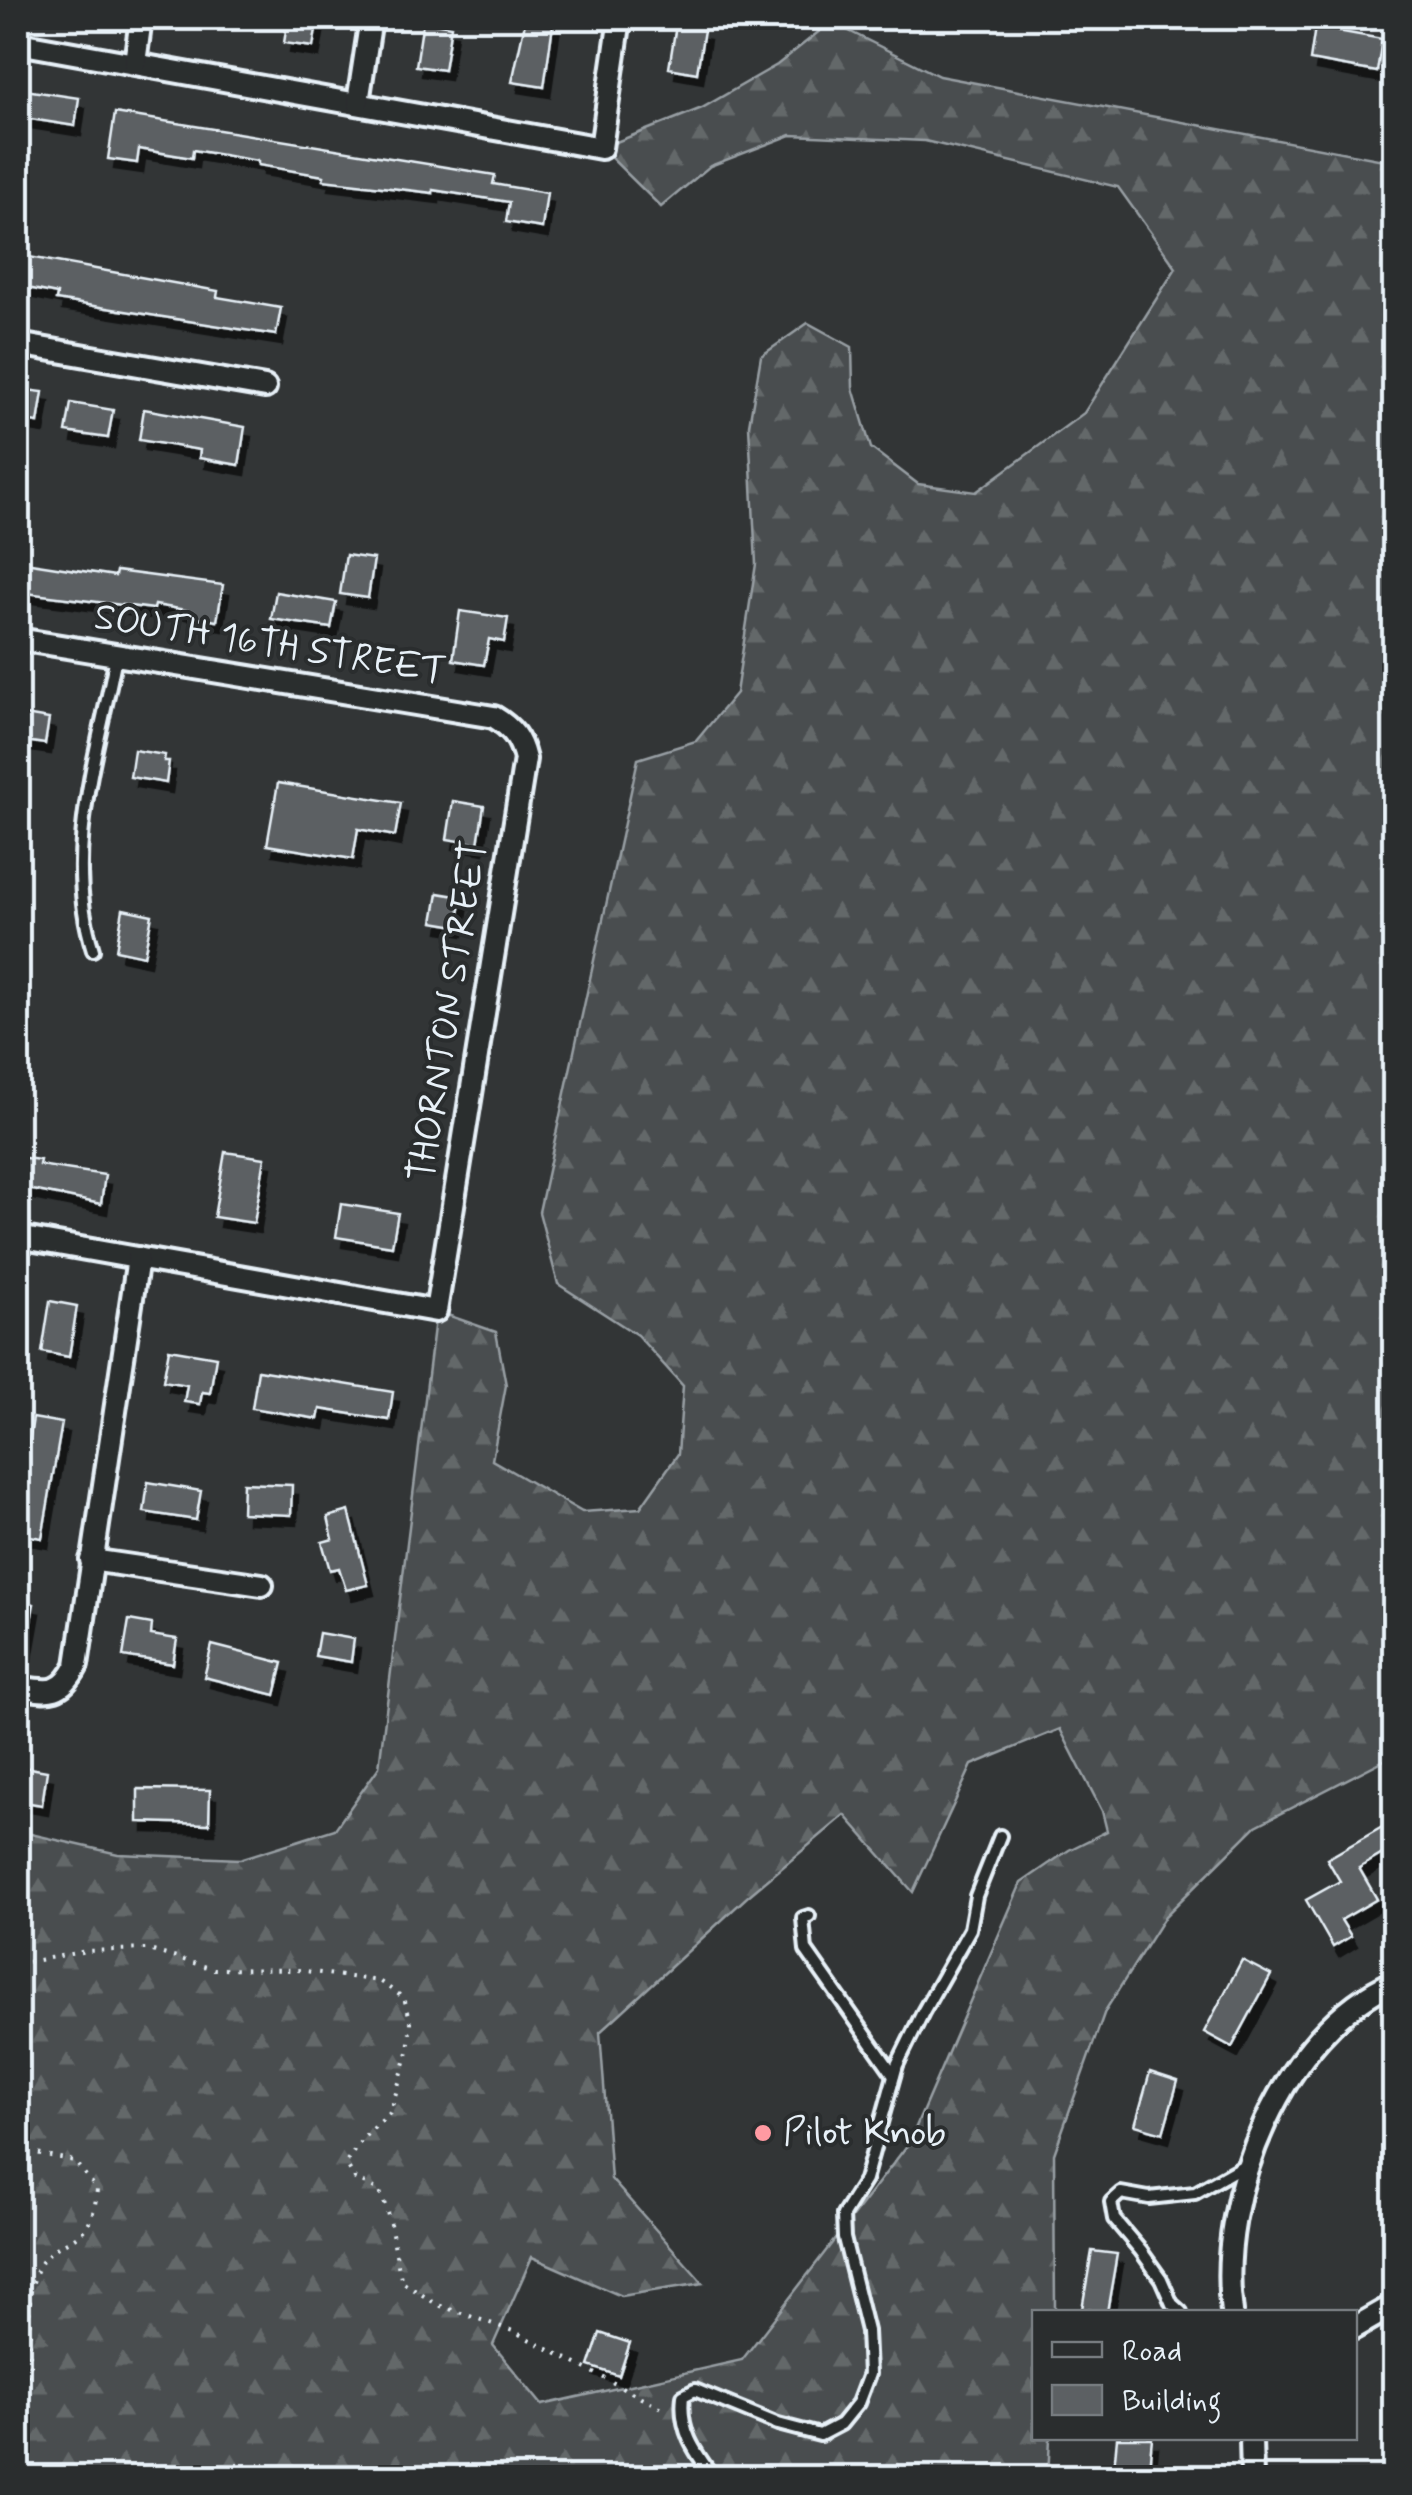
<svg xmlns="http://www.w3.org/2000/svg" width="1412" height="2495" viewBox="0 0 1412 2495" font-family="Mynerve,sans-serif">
  <defs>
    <pattern id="forest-firs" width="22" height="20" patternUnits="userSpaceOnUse" patternTransform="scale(2.5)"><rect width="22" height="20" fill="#494d4f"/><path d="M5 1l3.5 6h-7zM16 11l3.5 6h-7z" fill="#636769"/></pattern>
    <filter id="shadow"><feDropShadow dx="6" dy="10" stdDeviation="0" flood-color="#0009"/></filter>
  </defs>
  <rect width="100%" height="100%" fill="#323536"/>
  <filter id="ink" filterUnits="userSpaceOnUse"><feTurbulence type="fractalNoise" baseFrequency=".01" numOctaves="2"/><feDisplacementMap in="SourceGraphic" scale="20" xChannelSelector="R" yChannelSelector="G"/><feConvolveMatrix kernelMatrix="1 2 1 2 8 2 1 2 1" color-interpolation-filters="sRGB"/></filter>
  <g filter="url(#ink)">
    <path fill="url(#forest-firs)" stroke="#989fa4" stroke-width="2.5" fill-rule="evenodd" d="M831,22L939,76L1394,162V1755L1256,1826L1165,1916L1105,2011L1054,2154L1055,2312H1034V2438H1050L1048,2477L18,2478V1831L118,1854L240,1859L335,1829L379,1767L436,1311L496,1332L506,1385L492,1460L582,1512L640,1508L678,1454L683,1386L637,1335L558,1284L539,1212L638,759L696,741L736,693L756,564L749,425L761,356L808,323L852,347L853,388L871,448L918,484L976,492L1084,413L1176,268L1118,187L925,141L791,135L710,166L661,207L601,148L702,108L777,65ZM1060,1729L1102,1811L1107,1831L1069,1850L1021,1883L909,2143L742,2360L542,2405L493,2345L532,2257L621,2296L703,2283L611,2179L600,2032L747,1897L845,1815L913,1892L972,1765Z"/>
    <g fill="#5c6063" stroke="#e8f1f8" stroke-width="2.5" filter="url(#shadow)">
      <polygon points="288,18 318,18 313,47 284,43"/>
      <polygon points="526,18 554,18 544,87 512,82"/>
      <polygon points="423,21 451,26 444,70 416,66"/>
      <polygon points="676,25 704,30 697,73 669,68"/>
      <polygon points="1315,27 1382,39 1377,72 1310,60"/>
      <polygon points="18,89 79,98 75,126 18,117"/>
      <polygon points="115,113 495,175 493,184 547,193 542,228 506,222 509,202 433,190 433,193 323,180 324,176 258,165 258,161 193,150 192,158 139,149 137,163 108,159"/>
      <polygon points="18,255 218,291 217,297 281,308 276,335 56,300 57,294 18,286"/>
      <polygon points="18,389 43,392 38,423 18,420"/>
      <polygon points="71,403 113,410 108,438 66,432"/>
      <polygon points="144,409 245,427 239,465 199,458 200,450 139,440"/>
      <polygon points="346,555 374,559 368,598 340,594"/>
      <polygon points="18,561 115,576 116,571 223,585 217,621 191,617 192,611 155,605 154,609 18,592"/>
      <polygon points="276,592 336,602 331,628 271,619"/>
      <polygon points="460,611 508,618 504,642 489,639 484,665 453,660"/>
      <polygon points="19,714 49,719 45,744 18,740"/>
      <polygon points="134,750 165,755 164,761 169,761 166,783 130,777"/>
      <polygon points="278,783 401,803 395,836 358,829 353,859 267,845"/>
      <polygon points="453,801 484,806 478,844 447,839"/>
      <polygon points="438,893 462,897 457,926 433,922"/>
      <polygon points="123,909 152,915 144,956 116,950"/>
      <polygon points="225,1152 265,1158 254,1223 214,1217"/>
      <polygon points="18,1157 40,1160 39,1165 105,1175 101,1204 18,1187"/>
      <polygon points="341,1204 398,1213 392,1246 336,1237"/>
      <polygon points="50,1301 77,1306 69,1357 42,1352"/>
      <polygon points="169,1349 216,1357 210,1393 202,1392 200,1404 184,1402 187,1385 163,1381"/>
      <polygon points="258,1370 393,1392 389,1420 320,1409 318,1419 252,1408"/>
      <polygon points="33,1418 62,1423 42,1538 18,1534 18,1489 19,1480 23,1481"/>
      <polygon points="148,1482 201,1491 196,1520 144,1512"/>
      <polygon points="243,1483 292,1485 291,1515 242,1513"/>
      <polygon points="349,1511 368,1585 346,1590 339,1568 330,1570 322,1542 333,1539 328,1517"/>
      <polygon points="18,1601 34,1604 26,1649 18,1648"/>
      <polygon points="129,1620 152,1624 151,1635 177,1639 173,1664 123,1656"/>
      <polygon points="319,1633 354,1639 351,1662 315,1656"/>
      <polygon points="212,1645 283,1663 275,1695 204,1677"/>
      <polygon points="18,1766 47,1771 42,1805 18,1801"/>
      <polygon points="138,1789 210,1790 209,1824 138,1822"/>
      <polygon points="1384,1826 1394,1847 1359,1868 1377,1899 1341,1920 1351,1936 1333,1947 1306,1900 1340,1881 1327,1859"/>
      <polygon points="1242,1960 1271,1975 1232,2047 1204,2032"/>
      <polygon points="1150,2072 1178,2081 1163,2133 1135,2125"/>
      <polygon points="1092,2251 1117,2254 1107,2312 1082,2309"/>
      <polygon points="600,2333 630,2343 619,2376 589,2366"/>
      <polygon points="1117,2438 1152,2438 1148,2478 1113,2478"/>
    </g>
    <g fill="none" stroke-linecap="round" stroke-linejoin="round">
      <defs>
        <g id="service">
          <path d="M93,950C62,854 98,752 116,656"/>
          <polyline points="809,1916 803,1918 806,1950 894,2075"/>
          <polyline points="1181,2312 1172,2304 1161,2279 1141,2251 1114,2219 1111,2202 1121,2193 1149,2198 1195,2193 1246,2164"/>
          <path d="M714,2478C694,2451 679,2430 683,2396L695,2390L778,2424L820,2435L841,2424L858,2403L869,2374L867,2331L844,2238L843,2215L865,2180L897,2065L923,2012L970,1929L976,1896L1000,1836"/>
        </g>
        <g id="minor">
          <polyline points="18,43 601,148 620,18"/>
          <polyline points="135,63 141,18"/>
          <polyline points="358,102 371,18"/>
          <polyline points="18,344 265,387"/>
          <path d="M18,639L494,717C512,728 520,738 525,759L436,1311L18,1237"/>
          <polyline points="91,1560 262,1585"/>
          <path d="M18,1687C49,1692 61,1696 77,1665L138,1258"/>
          <path d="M1232,2312C1215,2198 1284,2029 1394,1982"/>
          <polyline points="1354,2328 1394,2305"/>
          <polyline points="1251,2438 1252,2478"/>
        </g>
      </defs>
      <use href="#service" stroke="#e8f1f8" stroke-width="18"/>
      <use href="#minor" stroke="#e8f1f8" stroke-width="28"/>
      <g stroke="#e8f1f8" stroke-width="4" stroke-dasharray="2.5 8" stroke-linecap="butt">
        <path d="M18,1964L86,1951L146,1949L214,1969L298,1970L379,1981L404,1998L411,2022L408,2052L390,2113L362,2139L346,2163L355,2179L379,2190C392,2218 394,2252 402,2282L438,2305L513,2331L668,2411"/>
        <path d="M18,2153L32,2152L74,2161L97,2189C92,2255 55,2230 37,2271C23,2303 33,2338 29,2371C27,2384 21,2396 18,2408"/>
      </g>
      <use href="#service" stroke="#2a2d2e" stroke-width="10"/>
      <use href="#minor" stroke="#2a2d2e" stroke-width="20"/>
    </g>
  </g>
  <circle fill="#ff9aa2" stroke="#2a2d2e" stroke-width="4" cx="763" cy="2133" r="10"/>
  <g text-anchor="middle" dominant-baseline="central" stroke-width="8" stroke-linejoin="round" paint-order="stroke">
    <g font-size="38" fill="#e8f1f8" stroke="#2a2d2e">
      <text transform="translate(270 645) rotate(9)">SOUTH 16TH STREET</text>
      <text transform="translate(449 1011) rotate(-81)">THORNTON STREET</text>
    </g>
    <g font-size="38" fill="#e8f1f8" stroke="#2a2d2e" text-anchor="start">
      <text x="783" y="2133">Pilot Knob</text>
    </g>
  </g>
  <rect width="1412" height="2495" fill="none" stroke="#2a2d2e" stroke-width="60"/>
  <rect x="30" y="30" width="1352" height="2435" fill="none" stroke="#e8f1f8" stroke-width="4" filter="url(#ink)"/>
  <rect x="1032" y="2310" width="325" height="130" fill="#2a2d2e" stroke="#767b7f" stroke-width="2.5"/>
  <rect x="1052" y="2342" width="50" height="15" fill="#2a2d2e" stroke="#767b7f" stroke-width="2.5"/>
  <text x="1122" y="2360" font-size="30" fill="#e8f1f8">Road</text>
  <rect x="1052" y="2385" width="50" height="30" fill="#5c6063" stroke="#767b7f" stroke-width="2.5"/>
  <text x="1122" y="2410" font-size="30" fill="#e8f1f8">Building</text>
</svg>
